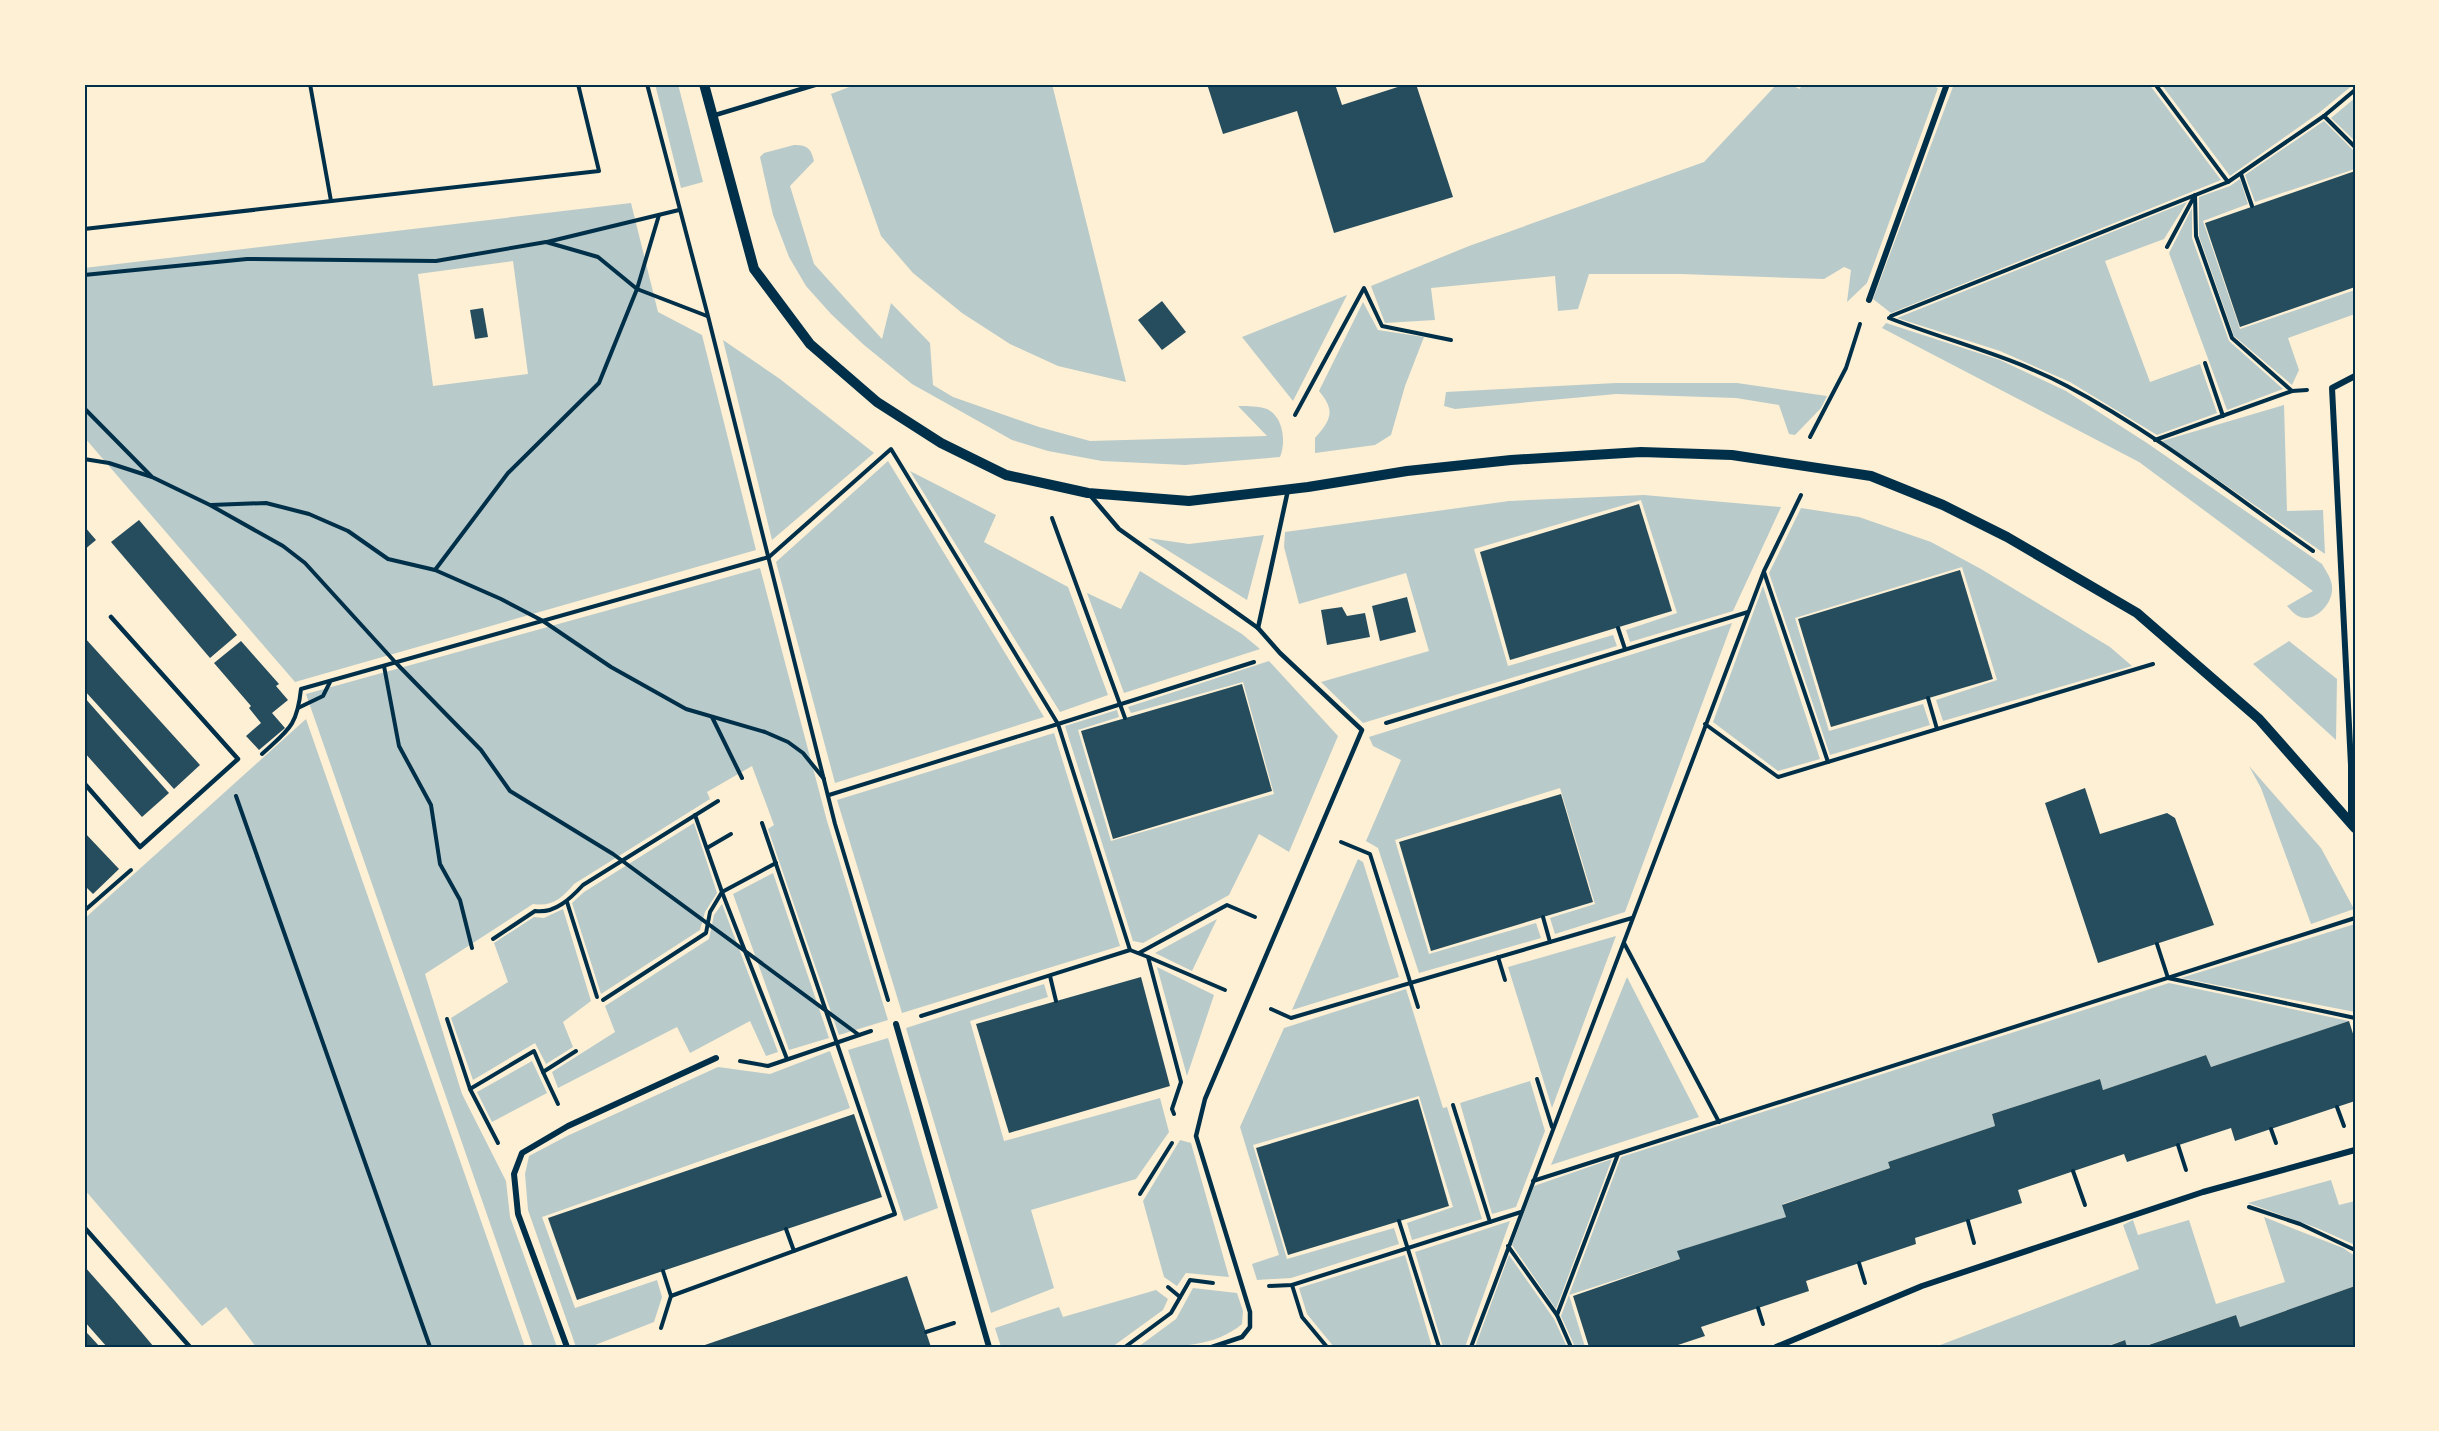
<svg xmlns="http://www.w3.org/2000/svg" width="2439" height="1431" viewBox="0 0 2439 1431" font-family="Commissioner,sans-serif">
  <rect width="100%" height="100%" fill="#fdf0d5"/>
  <g fill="#b9caca" fill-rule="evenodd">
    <polygon points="655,84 678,84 703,182 681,188"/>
    <polygon points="857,84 1052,84 1126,382 1058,366 1010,344 962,313 913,273 881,236 831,94"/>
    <polygon points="1777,84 1788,84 1800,89 1802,84 1926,84 1938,88 1867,283 1847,302 1851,270 1844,267 1824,279 1681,274 1589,274 1578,309 1558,311 1555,276 1431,288 1435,320 1385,323 1371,286 1469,246 1704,162"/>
    <polygon points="1954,84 2149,84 2221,180 1891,313 1873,299"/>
    <polygon points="2161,84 2354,84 2320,112 2230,176"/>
    <polygon points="2355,98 2355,141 2331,118"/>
    <polygon points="2324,121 2355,152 2355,169 2255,202 2245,175"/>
    <path d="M794,145C807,145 811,148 814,161L790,186L814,264L882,339L891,303L930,343L933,385L953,397L1039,427L1090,441L1267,436L1238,406C1248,406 1258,406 1267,409C1284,417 1286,443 1280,457L1185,465L1102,461L1048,451L1012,440L912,384L864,345L831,314L806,286L789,257L773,215L760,157L764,153Z"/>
    <polygon points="2240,179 2248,204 2203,221 2240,329 2355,290 2355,314 2288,338 2299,370 2292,385 2234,336 2199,236 2199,197 2230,186"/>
    <polygon points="2187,202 2164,239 2105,261 2150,382 2200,364 2217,413 2157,435 2070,382 2000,351 1897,318"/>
    <path d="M631,203L658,312L702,335L756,550L295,682L84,437V268ZM513,261L528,374L433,386L418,274Z"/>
    <polygon points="2192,208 2192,238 2229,341 2283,389 2227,410 2169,253"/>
    <polygon points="1347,295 1293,401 1242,337"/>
    <path d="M1363,302L1378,330L1424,337L1405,386L1391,435L1375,445L1315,453V438C1331,420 1336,411 1319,391Z"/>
    <path d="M1886,323L2000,360L2066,391L2147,443L2322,564C2327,573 2333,580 2332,591C2331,605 2314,624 2298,616C2294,614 2290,609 2287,606L2313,591L2139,462L1882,328Z"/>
    <polygon points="723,340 780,379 874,453 772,540"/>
    <polygon points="1616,383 1737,383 1827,396 1821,408 1795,435 1789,434 1779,405 1736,398 1616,394 1455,409 1444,406 1446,392"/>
    <polygon points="2284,405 2287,511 2323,510 2325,554 2162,441"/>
    <polygon points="888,461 1044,717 835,783 776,562"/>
    <polygon points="910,471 996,515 984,542 1068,587 1108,695 1060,712"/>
    <polygon points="1644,495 1781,507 1733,611 1630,642 1626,630 1677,613 1641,500 1474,549 1508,666 1613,635 1617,646 1363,723 1321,682 1429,651 1406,573 1299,604 1284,547 1285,532 1509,501"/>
    <polygon points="1801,508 1859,517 1931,542 1981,569 2110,647 2132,666 1943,721 1936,700 1997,680 1962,567 1795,618 1829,731 1923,704 1930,725 1830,755 1769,573"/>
    <polygon points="1264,535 1247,600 1148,538 1189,544"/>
    <path d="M760,568L827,821L888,1020L839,1035L768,829L774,825L752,766L707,792L710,799L574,884C562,898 553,907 533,904L425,974L462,1094L506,1181L510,1217L557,1347H533L306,694Z"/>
    <polygon points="1140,571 1242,634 1260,649 1124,693 1087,593 1121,609"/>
    <polygon points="1763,586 1820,759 1778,771 1713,722"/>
    <polygon points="1732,623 1625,912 1555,934 1550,918 1595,904 1560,788 1395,840 1429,954 1536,923 1541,938 1419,973 1378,848 1366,841 1401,760 1373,746 1369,737"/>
    <polygon points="2289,641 2337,679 2336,740 2253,664"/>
    <polygon points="1269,661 1338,736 1289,852 1259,834 1229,895 1143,943 1133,941 1065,726 1117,710 1119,717 1078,730 1111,841 1274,794 1243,682 1131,713 1128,707"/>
    <polygon points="306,719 525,1347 256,1347 226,1307 202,1326 84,1189 84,919"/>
    <polygon points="1054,733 1120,946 902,1013 837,800"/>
    <polygon points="2249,766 2321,848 2354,909 2311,924 2261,788"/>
    <polygon points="694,823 717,893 705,912 700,930 601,994 572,903 584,892"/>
    <polygon points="1358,859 1363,862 1399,977 1292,1010"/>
    <polygon points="773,873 829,1038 789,1050 733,894"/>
    <polygon points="722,904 778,1052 766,1056 750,1021 690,1053 677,1027 558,1088 552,1072 615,1032 605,1006 709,939 714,915"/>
    <polygon points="563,909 591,1001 563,1022 573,1047 546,1064 535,1043 473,1080 451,1018 508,982 494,943 534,917 544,918"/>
    <polygon points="1217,919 1192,971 1155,953"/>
    <polygon points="2355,924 2355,1012 2181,978"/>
    <polygon points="1616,936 1552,1108 1508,967"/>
    <polygon points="1157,967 1214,995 1187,1076"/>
    <polygon points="1627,977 1699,1117 1551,1165"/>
    <polygon points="2169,983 2349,1021 2211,1067 2206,1055 2103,1090 2100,1079 1992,1114 1995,1126 1888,1162 1890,1168 1783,1204 1786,1217 1678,1251 1680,1259 1569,1295 1585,1347 1575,1347 1561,1316 1621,1157"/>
    <polygon points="1044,984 1048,997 970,1021 1004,1141 1160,1098 1169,1132 1136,1179 1031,1210 1054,1288 991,1313 906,1028"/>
    <polygon points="1406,989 1443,1108 1447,1107 1482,1219 1412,1240 1407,1223 1453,1207 1419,1096 1253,1145 1287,1259 1394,1228 1399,1244 1291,1278 1257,1280 1252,1264 1279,1255 1240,1127 1284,1028"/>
    <polygon points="888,1038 938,1208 904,1221 848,1050"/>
    <polygon points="830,1051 850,1108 542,1217 575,1308 657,1280 662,1297 654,1322 590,1347 576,1347 528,1210 525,1174 529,1156 567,1136 718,1067 770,1074"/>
    <polygon points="532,1061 547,1093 492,1122 477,1092"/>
    <polygon points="1530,1081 1545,1131 1516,1207 1492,1214 1460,1103"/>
    <polygon points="1180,1140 1191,1143 1229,1277 1186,1273 1177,1286 1164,1277 1143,1201"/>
    <polygon points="1612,1159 1556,1309 1512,1245 1534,1186"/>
    <polygon points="2331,1180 2339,1205 2355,1201 2355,1245 2317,1228 2248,1203"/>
    <polygon points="2264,1217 2343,1248 2355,1256 2355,1286 2240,1327 2236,1315 2142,1347 2127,1347 2124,1340 2105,1347 1935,1347 2139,1269 2123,1225 2133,1220 2138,1235 2189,1220 2216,1304 2285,1282"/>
    <polygon points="1510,1221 1465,1347 1443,1347 1415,1252"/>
    <polygon points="1405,1255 1432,1347 1334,1347 1307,1314 1299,1288"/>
    <polygon points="1509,1255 1554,1319 1567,1347 1475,1347"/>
    <path d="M1193,1288L1237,1293L1243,1311L1242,1324C1214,1348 1173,1347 1138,1347L1176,1319Z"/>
    <polygon points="1156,1290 1168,1299 1163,1310 1112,1347 1001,1347 995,1328 1059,1307 1063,1317"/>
  </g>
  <g fill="#264d5e">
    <polygon points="1207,84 1335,84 1342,105 1407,84 1416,84 1453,197 1334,233 1297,111 1223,134"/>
    <polygon points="2355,171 2355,287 2240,327 2205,223"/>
    <polygon points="1162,301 1186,332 1162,350 1138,320"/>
    <polygon points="483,308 488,337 475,339 470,310"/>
    <polygon points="1639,504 1672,611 1510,660 1480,552"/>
    <polygon points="139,520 237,635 210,658 111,542"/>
    <polygon points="84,526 96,540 84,550"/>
    <polygon points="1960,570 1993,679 1831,727 1798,619"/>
    <polygon points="1407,597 1416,632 1380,641 1372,606"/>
    <polygon points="1342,607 1347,616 1365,613 1370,637 1327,645 1321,610"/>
    <polygon points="84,637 200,765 174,789 84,690"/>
    <polygon points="241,641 279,684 276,686 288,700 272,713 285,728 259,750 246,736 261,723 249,708 251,706 214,663"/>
    <polygon points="1242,684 1272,791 1113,839 1081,731"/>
    <polygon points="84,697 169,793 142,817 84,752"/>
    <polygon points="2085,788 2100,834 2167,813 2175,818 2214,925 2098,963 2045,803"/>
    <polygon points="1561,794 1593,902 1431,951 1399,842"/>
    <polygon points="84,832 119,869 93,894 84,885"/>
    <polygon points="1141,977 1170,1086 1009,1133 976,1024"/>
    <polygon points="2349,1021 2355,1040 2355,1101 2235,1141 2231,1128 2127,1162 2124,1154 2018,1190 2022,1203 1915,1238 1916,1244 1806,1281 1809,1291 1701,1327 1705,1336 1672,1347 1589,1347 1573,1296 1680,1259 1677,1251 1786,1217 1782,1205 1890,1168 1888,1162 1995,1126 1992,1114 2100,1079 2103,1090 2206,1055 2211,1067"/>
    <polygon points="1418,1099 1449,1206 1288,1255 1256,1148"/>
    <polygon points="854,1114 882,1197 577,1300 548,1218"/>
    <polygon points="84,1266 115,1301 154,1347 107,1347 84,1321"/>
    <polygon points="907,1276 931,1347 699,1347"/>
    <polygon points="2355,1286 2355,1347 2143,1347 2236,1315 2240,1327"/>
    <polygon points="84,1330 89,1335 100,1347 84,1347"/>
    <polygon points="2125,1340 2127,1347 2106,1347"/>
  </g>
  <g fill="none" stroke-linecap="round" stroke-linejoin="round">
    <g stroke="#003049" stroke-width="4">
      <polyline points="310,84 331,201"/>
      <polyline points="647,84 708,316 835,824 888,1000"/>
      <polyline points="2155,84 2228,182"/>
      <polyline points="84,85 93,84"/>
      <polyline points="2324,116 2355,147"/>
      <polyline points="2241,174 2252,206"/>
      <polyline points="84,229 599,171 578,84"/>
      <polyline points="547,242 679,210"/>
      <polyline points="2167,247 2195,195 2196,236 2232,338 2292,391"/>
      <polyline points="84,275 247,259 436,261 546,242 598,257 637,289 707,316"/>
      <polyline points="1891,316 2228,182 2324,116 2355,90"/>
      <path d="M1889,318C1948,341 2011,356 2067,386C2154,432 2233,495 2313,551"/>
      <polyline points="2205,363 2223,416"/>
      <polyline points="84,408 151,476"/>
      <polyline points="1295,415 1364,288 1382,326 1451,340"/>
      <polyline points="1810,437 1846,368 1860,324"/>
      <polyline points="2155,440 2292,391 2307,390"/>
      <polyline points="84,459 109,463 152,477 210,505 283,546 305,563 396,663 481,750 510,791 613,854 859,1035"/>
      <polyline points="211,505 266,503 309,514 348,531 388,559 435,570 501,599 543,621 611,667 686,709 765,732 788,742 803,753 824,779"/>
      <polyline points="1052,518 1125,718"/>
      <polyline points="435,570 508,473 599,383 637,289 659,215"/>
      <polyline points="1764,572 1828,762"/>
      <polyline points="1618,628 1625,649"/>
      <polyline points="384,666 399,746 431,805 440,864 460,900 472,948"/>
      <polyline points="1928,698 1937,729"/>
      <polyline points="298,708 323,696 330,682"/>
      <polyline points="712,717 742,778"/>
      <polyline points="1386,723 1748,612"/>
      <polyline points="1705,724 1778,777 2153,664"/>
      <path d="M262,754C288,730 297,727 301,689L769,557L891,449L1058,724L829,795"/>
      <polyline points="236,796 430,1347"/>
      <polyline points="1341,842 1370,854 1418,1007"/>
      <polyline points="707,848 731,834"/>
      <polyline points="776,863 722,892 787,1059"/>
      <polyline points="567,902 597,997"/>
      <polyline points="84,911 131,870"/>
      <polyline points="1543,917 1550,942"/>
      <path d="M493,939L535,911C555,914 571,898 583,885L718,801"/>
      <polyline points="1624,943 1719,1122"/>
      <polyline points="2157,944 2168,978 2355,1018"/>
      <polyline points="1130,950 1148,957 1181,1082 1172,1109 1174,1114"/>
      <polyline points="1139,953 1227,905 1255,917"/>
      <polyline points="1148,957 1225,990"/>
      <polyline points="1498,957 1505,980"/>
      <polyline points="1050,976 1056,1001"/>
      <polyline points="603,1000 706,933 710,912 722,892 695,815"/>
      <polyline points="1271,1009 1291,1018 1632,918"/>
      <polyline points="921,1016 1130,950 1058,724 1254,662"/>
      <polyline points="447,1019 470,1089 498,1143"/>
      <polyline points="740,1061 768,1066 871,1031"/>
      <polyline points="543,1072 558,1104"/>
      <polyline points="1537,1079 1552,1127"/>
      <polyline points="470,1089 534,1051 543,1072 576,1051"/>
      <polyline points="1453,1105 1490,1222"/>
      <polyline points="2337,1107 2344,1126"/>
      <polyline points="2271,1129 2276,1143"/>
      <polyline points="2178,1145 2186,1170"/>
      <polyline points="2073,1171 2085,1205"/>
      <polyline points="1533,1181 2355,918"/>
      <polyline points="1140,1194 1172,1143"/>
      <polyline points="2249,1207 2300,1224 2355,1250"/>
      <polyline points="1399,1221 1439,1347"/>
      <polyline points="1968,1221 1974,1243"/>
      <polyline points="786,1229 794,1251"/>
      <polyline points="1508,1246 1557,1315 1571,1347"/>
      <polyline points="1859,1263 1865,1283"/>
      <polyline points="663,1271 671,1296"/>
      <polyline points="1292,1285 1302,1317 1327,1347"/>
      <polyline points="1269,1286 1292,1285 1521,1212"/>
      <polyline points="1168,1287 1180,1297"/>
      <polyline points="1758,1308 1763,1324"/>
      <polyline points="1557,1315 1618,1154"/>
      <polyline points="661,1328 671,1296 895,1214 762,823"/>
      <polyline points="926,1332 954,1323"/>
      <polyline points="1125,1347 1171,1313 1190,1280 1213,1283"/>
      <polyline points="1471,1347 1764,571 1801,495"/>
    </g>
    <g stroke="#003049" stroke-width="4.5">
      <polyline points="712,116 818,84"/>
      <polyline points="1090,495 1119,529 1258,628 1280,653 1362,730 1205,1099 1196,1136 1250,1312 1250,1327 1242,1337 1212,1347"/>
      <polyline points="1258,628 1288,490"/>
      <polyline points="84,783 140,847 238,759 111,617"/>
      <polyline points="84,1227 190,1347"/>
    </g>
    <g stroke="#003049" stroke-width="6">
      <polyline points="1869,300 1947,84"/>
      <polyline points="2351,821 2351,765 2332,388 2355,376"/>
      <polyline points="896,1024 989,1347"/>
      <polyline points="567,1347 518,1214 514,1174 522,1153 568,1126 716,1058"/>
      <polyline points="1776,1347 1922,1286 2203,1192 2355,1150"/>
    </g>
    <polyline stroke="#003049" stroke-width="10" points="704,84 754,269 810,344 877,402 941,443 1006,475 1088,493 1189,501 1308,487 1407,471 1511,460 1641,452 1732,455 1871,476 1943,505 2007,537 2137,613 2259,719 2355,828"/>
  </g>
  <rect width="2439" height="1431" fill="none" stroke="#fdf0d5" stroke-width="171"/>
  <rect x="86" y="86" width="2268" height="1260" fill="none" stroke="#003049" stroke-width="2"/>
</svg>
